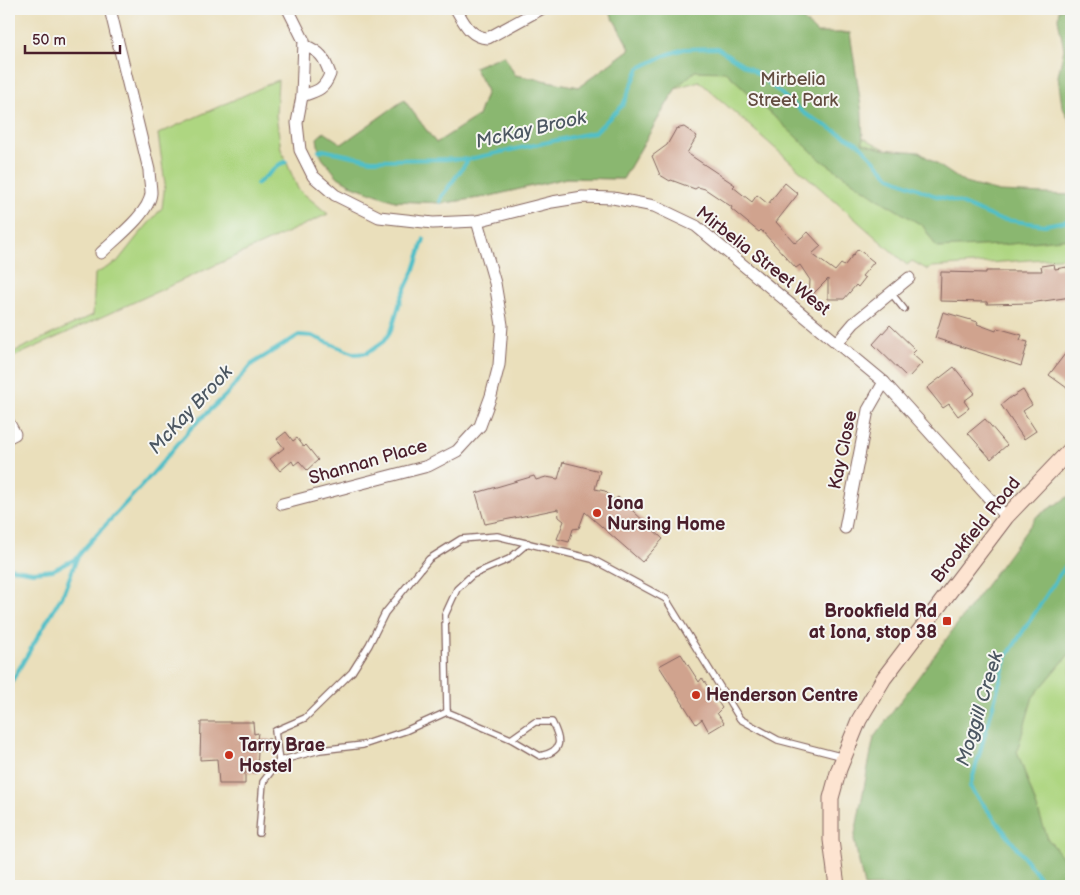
<svg xmlns="http://www.w3.org/2000/svg" width="1080" height="895" viewBox="0 0 1080 895" font-family="'Balsamiq Sans',sans-serif">
  <rect width="100%" height="100%" fill="#f6f6f2"/>
  <filter id="ink" filterUnits="userSpaceOnUse"><feTurbulence type="fractalNoise" baseFrequency=".02" numOctaves="2"/><feDisplacementMap in="SourceGraphic" scale="10" xChannelSelector="R" yChannelSelector="G"/><feConvolveMatrix kernelMatrix="1 2 1 2 8 2 1 2 1" color-interpolation-filters="sRGB"/></filter>
  <filter id="wash" filterUnits="userSpaceOnUse"><feTurbulence type="fractalNoise" baseFrequency=".0096" numOctaves="4" result="noise"/><feDisplacementMap in="SourceGraphic" scale="20" xChannelSelector="R" yChannelSelector="G"/><feGaussianBlur stdDeviation="1.12" result="paint"/><feColorMatrix in="noise" values="0 0 0 0 0 0 0 0 0 0 0 0 0 0 0 0 0 1.4 0 .05"/><feComposite in="paint" operator="in"/></filter>
  <g filter="url(#wash)">
    <rect width="100%" height="100%" fill="#eadfbb"/>
    <g fill="#aed681" stroke="#7c7a56">
      <polygon points="608,9 730,36 850,33 847,129 985,202 1071,200 1071,257 932,267 928,270 912,261 907,265 699,81 676,88 623,179 566,178 486,197 444,203 395,201 353,186 338,177 322,158 404,100 436,143 478,116 487,91 474,67 504,55 515,75 579,87 630,49"/>
      <polygon points="278,80 276,115 281,149 298,189 328,214 9,359 9,354 93,315 95,274 117,262 136,238 162,208 165,184 158,134"/>
      <polygon points="1071,561 1071,886 970,787"/>
    </g>
    <g fill="#8ab76f" stroke="#6a6b4d">
      <polygon points="608,9 792,9 817,33 850,33 862,113 863,143 882,149 919,152 965,183 999,192 1071,195 1071,238 1001,245 937,248 923,226 880,200 821,160 726,72 695,71 676,88 623,179 566,178 486,197 444,203 395,201 353,186 338,177 322,158 319,151 317,138 324,132 342,144 404,100 436,143 478,116 487,91 474,67 504,55 515,75 579,87 630,49"/>
      <polygon points="1059,9 1071,9 1071,123 1062,106 1058,76 1064,49 1058,19"/>
      <polygon points="1071,495 1071,652 1033,697 1017,751 1048,839 1071,867 1071,886 864,886 854,839 874,737 1037,516"/>
    </g>
    <g fill="none" stroke-linecap="round" stroke-linejoin="round">
      <g stroke="#51bfc7" stroke-width="4">
        <polyline points="319,151 323,150 371,160 469,159 595,132 623,105 639,68 666,55 684,49 717,48 758,74 805,114 859,144 890,177 933,195 958,202 998,219 1045,225 1071,220"/>
        <polyline points="257,184 280,164 286,162"/>
        <polyline points="440,202 442,196 469,159"/>
        <polyline points="9,568 33,572 53,570 77,558"/>
        <polyline points="9,686 64,592 77,558 87,545 147,480 192,427 225,396 252,364 299,335 312,336 355,354 367,353 384,341 392,329 401,298 414,270 424,239"/>
        <polyline points="1046,886 970,787 1007,656 1064,568 1071,561"/>
      </g>
    </g>
    <g id="blocks">
      <g fill="#d0a38e">
        <polygon points="684,127 697,136 687,153 735,185 733,187 752,202 757,195 768,204 785,183 798,194 776,222 795,243 808,232 821,246 812,254 835,271 841,264 844,266 858,249 874,262 862,276 865,278 858,287 856,285 844,299 828,299 828,279 809,298 810,280 800,265 796,268 761,230 759,232 731,209 732,207 705,189 698,187 695,189 671,180 670,181 660,175 652,156 667,145 676,129"/>
        <polygon points="1054,264 1055,269 1067,267 1071,297 1030,303 987,304 987,302 940,301 941,272 986,273 986,271 1042,271 1041,266"/>
        <polygon points="943,312 978,322 977,324 996,331 997,328 1022,335 1020,340 1028,342 1021,366 935,338"/>
        <polygon points="890,325 916,350 912,354 922,363 908,378 873,344"/>
        <polygon points="1071,346 1071,382 1067,388 1049,375"/>
        <polygon points="954,367 975,393 964,401 969,408 958,416 949,404 943,408 927,388"/>
        <polygon points="1023,390 1032,405 1023,411 1036,431 1024,439 1001,405 1012,396 1012,397"/>
        <polygon points="985,419 1007,445 991,459 968,433"/>
        <polygon points="286,432 293,441 297,438 304,447 306,445 318,460 307,470 299,461 294,465 292,461 280,471 270,459 284,448 277,439"/>
        <polygon points="563,462 600,471 595,489 605,491 614,500 618,497 663,539 642,562 585,512 579,528 573,529 569,542 557,539 564,521 559,517 558,509 485,524 476,493 534,476 536,480 546,477 558,479"/>
        <polygon points="681,654 699,682 702,678 722,708 717,713 724,723 709,732 702,719 696,724 659,666"/>
        <polygon points="201,722 253,722 254,734 258,733 257,739 270,739 270,750 258,750 257,773 245,772 245,784 219,784 217,759 200,760"/>
      </g>
    </g>
  </g>
  <g filter="url(#ink)">
    <use href="#blocks" fill-opacity="0" stroke="#82625d" stroke-width="1"/>
    <g fill="none" stroke-linecap="round" stroke-linejoin="round">
      <defs>
        <g id="service">
          <polyline points="891,293 904,309"/>
          <path d="M447,712L511,739L535,722H552C561,740 564,751 540,756L511,739"/>
          <polyline points="279,761 320,750 363,745 405,731 447,712 445,615 457,589 472,575 509,559 528,543"/>
          <polyline points="259,833 263,782 279,761 275,731 305,718 352,672 369,645 385,613 429,559 461,539 497,536 592,559 666,599 740,719 778,740 844,757"/>
        </g>
        <g id="minor">
          <polyline points="288,9 304,41 302,96 297,123 300,150 313,176 335,195 379,217 433,223 477,221 552,202 583,197 613,198 654,206 696,226 884,382 1006,517"/>
          <path d="M456,9C464,23 470,37 488,38L541,9"/>
          <path d="M302,96C317,91 324,90 330,74C324,57 321,52 304,45"/>
          <path d="M101,253C114,240 150,213 151,193C151,186 149,177 149,170L110,9"/>
          <polyline points="837,343 854,323 909,278"/>
          <polyline points="9,423 15,434 9,437"/>
          <polyline points="282,504 428,466 457,451 480,426 491,396 499,365 502,325 495,283 477,221"/>
          <polyline points="845,528 868,410 884,382"/>
        </g>
        <polyline id="secondary" points="837,886 831,840 831,798 839,769 859,720 884,678 1006,517 1071,449"/>
      </defs>
      <use href="#service" stroke="#82625d" stroke-width="8"/>
      <use href="#minor" stroke="#82625d" stroke-width="13"/>
      <use href="#secondary" stroke="#82625d" stroke-width="17"/>
      <use href="#service" stroke="#fff" stroke-width="5.5"/>
      <use href="#minor" stroke="#fff" stroke-width="11"/>
      <use href="#secondary" stroke="#fde4d1" stroke-width="15"/>
    </g>
  </g>
  <g fill="#c8321e" stroke="#f6f6f2" stroke-width="2">
    <circle cx="597" cy="513" r="5"/>
    <rect x="942" y="616" width="10" height="10" rx="2.5"/>
    <circle cx="696" cy="695" r="5"/>
    <circle cx="229" cy="755" r="5"/>
  </g>
  <g text-anchor="middle" dominant-baseline="central" stroke-width="4" stroke-linejoin="round" paint-order="stroke">
    <g font-size="18" fill="#634d40" stroke="#f6f6f2">
      <text x="793" y="79">Mirbelia<tspan x="793" dy="21">Street Park</tspan></text>
    </g>
    <g font-size="18" fill="#4a1f2b" stroke="#f6f6f2">
      <text transform="translate(763 261) rotate(38)">Mirbelia Street West</text>
      <text transform="translate(843 450) rotate(-78)">Kay Close</text>
      <text transform="translate(368 462) rotate(-16)">Shannan Place</text>
      <text transform="translate(976 530) rotate(-51)">Brookfield Road</text>
    </g>
    <g font-size="18" font-weight="bold" fill="#4a1f2b" stroke="#f6f6f2" text-anchor="start">
      <text x="607" y="503">Iona<tspan x="607" dy="21">Nursing Home</tspan></text>
      <text x="937" y="611" text-anchor="end">Brookfield Rd<tspan x="937" dy="21">at Iona, stop 38</tspan></text>
      <text x="706" y="695">Henderson Centre</text>
      <text x="239" y="745">Tarry Brae<tspan x="239" dy="21">Hostel</tspan></text>
    </g>
    <g font-size="19" font-style="italic" fill="#4c5762" stroke="#f6f6f2">
      <text transform="translate(531 130) rotate(-13)">McKay Brook</text>
      <text transform="translate(191 410) rotate(-47)">McKay Brook</text>
      <text transform="translate(980 709) rotate(-73)">Moggill Creek</text>
    </g>
  </g>
  <rect width="1080" height="895" fill="none" stroke="#f6f6f2" stroke-width="30"/>
  <path d="M25 45v8h95v-8" fill="none" stroke="#4a1f2b" stroke-width="2.5"/>
  <text x="32" y="45" font-size="15" fill="#4a1f2b" stroke="#f6f6f2" stroke-width="4" paint-order="stroke">50 m</text>
</svg>
